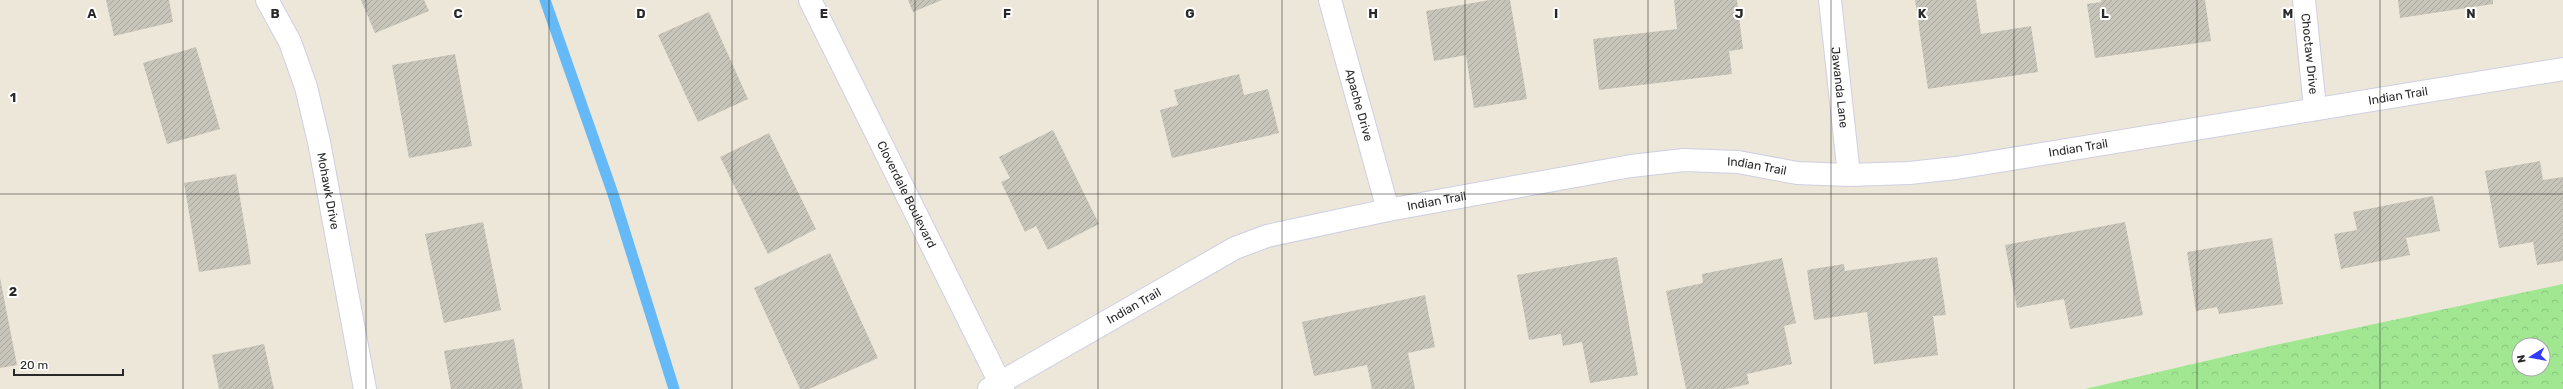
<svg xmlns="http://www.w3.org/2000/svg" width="2563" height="389" viewBox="0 0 2563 389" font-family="Rubik,sans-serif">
  <defs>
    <pattern id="forest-crowns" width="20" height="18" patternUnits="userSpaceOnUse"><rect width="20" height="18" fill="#a1e792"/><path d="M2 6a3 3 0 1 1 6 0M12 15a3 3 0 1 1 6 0" fill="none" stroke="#8bc67e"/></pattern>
    <pattern id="building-hatch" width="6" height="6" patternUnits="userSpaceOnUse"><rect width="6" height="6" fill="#c7c4b9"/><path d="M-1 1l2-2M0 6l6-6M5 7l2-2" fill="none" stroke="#aba89f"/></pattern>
  </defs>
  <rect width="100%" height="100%" fill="#ece7d9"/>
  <path fill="url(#forest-crowns)" fill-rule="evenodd" d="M2563,284V389H2085L2266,347ZM2519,345H2543V369H2519Z"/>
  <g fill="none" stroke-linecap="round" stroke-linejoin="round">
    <polyline stroke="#65b9f6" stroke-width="11" points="545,0 613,194 674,389"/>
  </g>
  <g fill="url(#building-hatch)">
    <polygon points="106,0 169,0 173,22 114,36"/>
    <polygon points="361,0 424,0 429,11 375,33"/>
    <polygon points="908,0 942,0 913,12"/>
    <polygon points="1490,0 1510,0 1527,99 1474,108 1466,55 1434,61 1426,11"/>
    <polygon points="1674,0 1737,0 1743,49 1729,51 1732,74 1599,90 1593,39 1677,29"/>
    <polygon points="1915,0 1976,0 1981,34 2031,26 2038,72 1928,89"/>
    <polygon points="2101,0 2205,0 2211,41 2095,58 2087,4 2101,2"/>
    <polygon points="2398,0 2493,0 2493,4 2400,18"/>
    <polygon points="709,12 748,99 698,122 658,35"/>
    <polygon points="196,47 220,129 167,144 143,63"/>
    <polygon points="455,54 472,146 409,158 392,65"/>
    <polygon points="1239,74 1244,95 1268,89 1279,133 1172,158 1160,110 1178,105 1174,90"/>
    <polygon points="1053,130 1099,224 1048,250 1036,226 1025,232 1001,182 1010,178 999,157"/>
    <polygon points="769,133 816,229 768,254 720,157"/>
    <polygon points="2540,161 2543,180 2563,177 2563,261 2537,265 2533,242 2499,248 2485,171"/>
    <polygon points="236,174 251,264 199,272 184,183"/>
    <polygon points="2433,196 2440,231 2406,238 2410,255 2341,269 2334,234 2357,230 2353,212"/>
    <polygon points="483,222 501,310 444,323 425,234"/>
    <polygon points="2125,222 2143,315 2070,329 2064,299 2017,308 2005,245"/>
    <polygon points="2272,238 2283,304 2219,314 2217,307 2196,311 2187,252"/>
    <polygon points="830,253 878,358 809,389 800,389 754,288"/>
    <polygon points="1617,257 1638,375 1590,383 1582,342 1563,346 1561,334 1529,340 1517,275"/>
    <polygon points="1937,257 1946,315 1933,316 1938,355 1874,364 1867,312 1814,320 1807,270 1844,264 1845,271"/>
    <polygon points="1782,258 1796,323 1784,326 1792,364 1747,374 1749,384 1726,389 1686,389 1666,291 1703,283 1702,274"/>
    <polygon points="0,278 17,365 0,368"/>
    <polygon points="1425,295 1435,347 1408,353 1415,389 1372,389 1367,365 1314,376 1302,322"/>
    <polygon points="514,339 523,389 451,389 444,351"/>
    <polygon points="264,344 274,389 219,389 212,355"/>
  </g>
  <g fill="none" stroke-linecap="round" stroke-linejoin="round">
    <defs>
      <g id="minor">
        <path id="s1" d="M267,0L290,42L306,87L319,142L365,389"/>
        <path id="s2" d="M810,0L1003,389"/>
        <path id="s3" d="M1330,0L1388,210"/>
        <path id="s4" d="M1830,0L1849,175"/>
        <path id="s5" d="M2304,0L2315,108"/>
        <path id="s6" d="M989,389L1235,248L1267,236L1388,210L1631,166L1684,160L1738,162L1797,173L1849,175L1909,173L1956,168L2563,69"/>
      </g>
    </defs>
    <use href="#minor" stroke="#cecfe3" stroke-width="24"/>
    <use href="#minor" stroke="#fff" stroke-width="22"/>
  </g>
  <path fill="none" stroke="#292929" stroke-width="1" stroke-opacity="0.55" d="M183,0V389M366,0V389M549,0V389M732,0V389M915,0V389M1098,0V389M1282,0V389M1465,0V389M1648,0V389M1831,0V389M2014,0V389M2197,0V389M2380,0V389M0,194H2563"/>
  <g text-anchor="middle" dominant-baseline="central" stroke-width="4" stroke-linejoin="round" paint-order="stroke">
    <g font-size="12" fill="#292929" stroke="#fff">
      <text stroke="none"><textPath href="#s5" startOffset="54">Choctaw Drive</textPath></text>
      <text stroke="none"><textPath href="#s4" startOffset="88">Jawanda Lane</textPath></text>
      <text stroke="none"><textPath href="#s6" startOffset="1463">Indian Trail</textPath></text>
      <text stroke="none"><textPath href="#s3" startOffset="109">Apache Drive</textPath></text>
      <text stroke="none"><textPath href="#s6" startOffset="1139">Indian Trail</textPath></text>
      <text stroke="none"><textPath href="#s6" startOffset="815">Indian Trail</textPath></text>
      <text stroke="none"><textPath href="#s1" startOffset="202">Mohawk Drive</textPath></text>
      <text stroke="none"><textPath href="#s2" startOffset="217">Cloverdale Boulevard</textPath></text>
      <text stroke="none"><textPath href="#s6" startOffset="491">Indian Trail</textPath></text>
      <text stroke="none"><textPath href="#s6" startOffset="167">Indian Trail</textPath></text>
    </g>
  </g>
  <g font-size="13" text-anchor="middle" font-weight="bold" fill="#292929" stroke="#fff" stroke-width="4" stroke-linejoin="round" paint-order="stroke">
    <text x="92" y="18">A</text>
    <text x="275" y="18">B</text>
    <text x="458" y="18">C</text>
    <text x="641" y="18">D</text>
    <text x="824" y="18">E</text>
    <text x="1007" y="18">F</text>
    <text x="1190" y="18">G</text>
    <text x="1373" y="18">H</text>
    <text x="1556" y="18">I</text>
    <text x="1739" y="18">J</text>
    <text x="1922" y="18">K</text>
    <text x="2105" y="18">L</text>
    <text x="2288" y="18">M</text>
    <text x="2471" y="18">N</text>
    <text x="13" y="102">1</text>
    <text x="13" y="296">2</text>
  </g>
  <g transform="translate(2531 357) rotate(259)"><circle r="19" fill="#ffffff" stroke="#a9a9a9"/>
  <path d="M0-3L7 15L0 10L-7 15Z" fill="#333aff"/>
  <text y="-6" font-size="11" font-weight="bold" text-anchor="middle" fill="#292929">N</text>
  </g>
  <path d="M14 369v6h109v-6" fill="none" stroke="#292929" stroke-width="2"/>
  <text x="20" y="369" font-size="12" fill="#292929" stroke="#ffffff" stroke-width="3" paint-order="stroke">20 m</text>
</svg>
